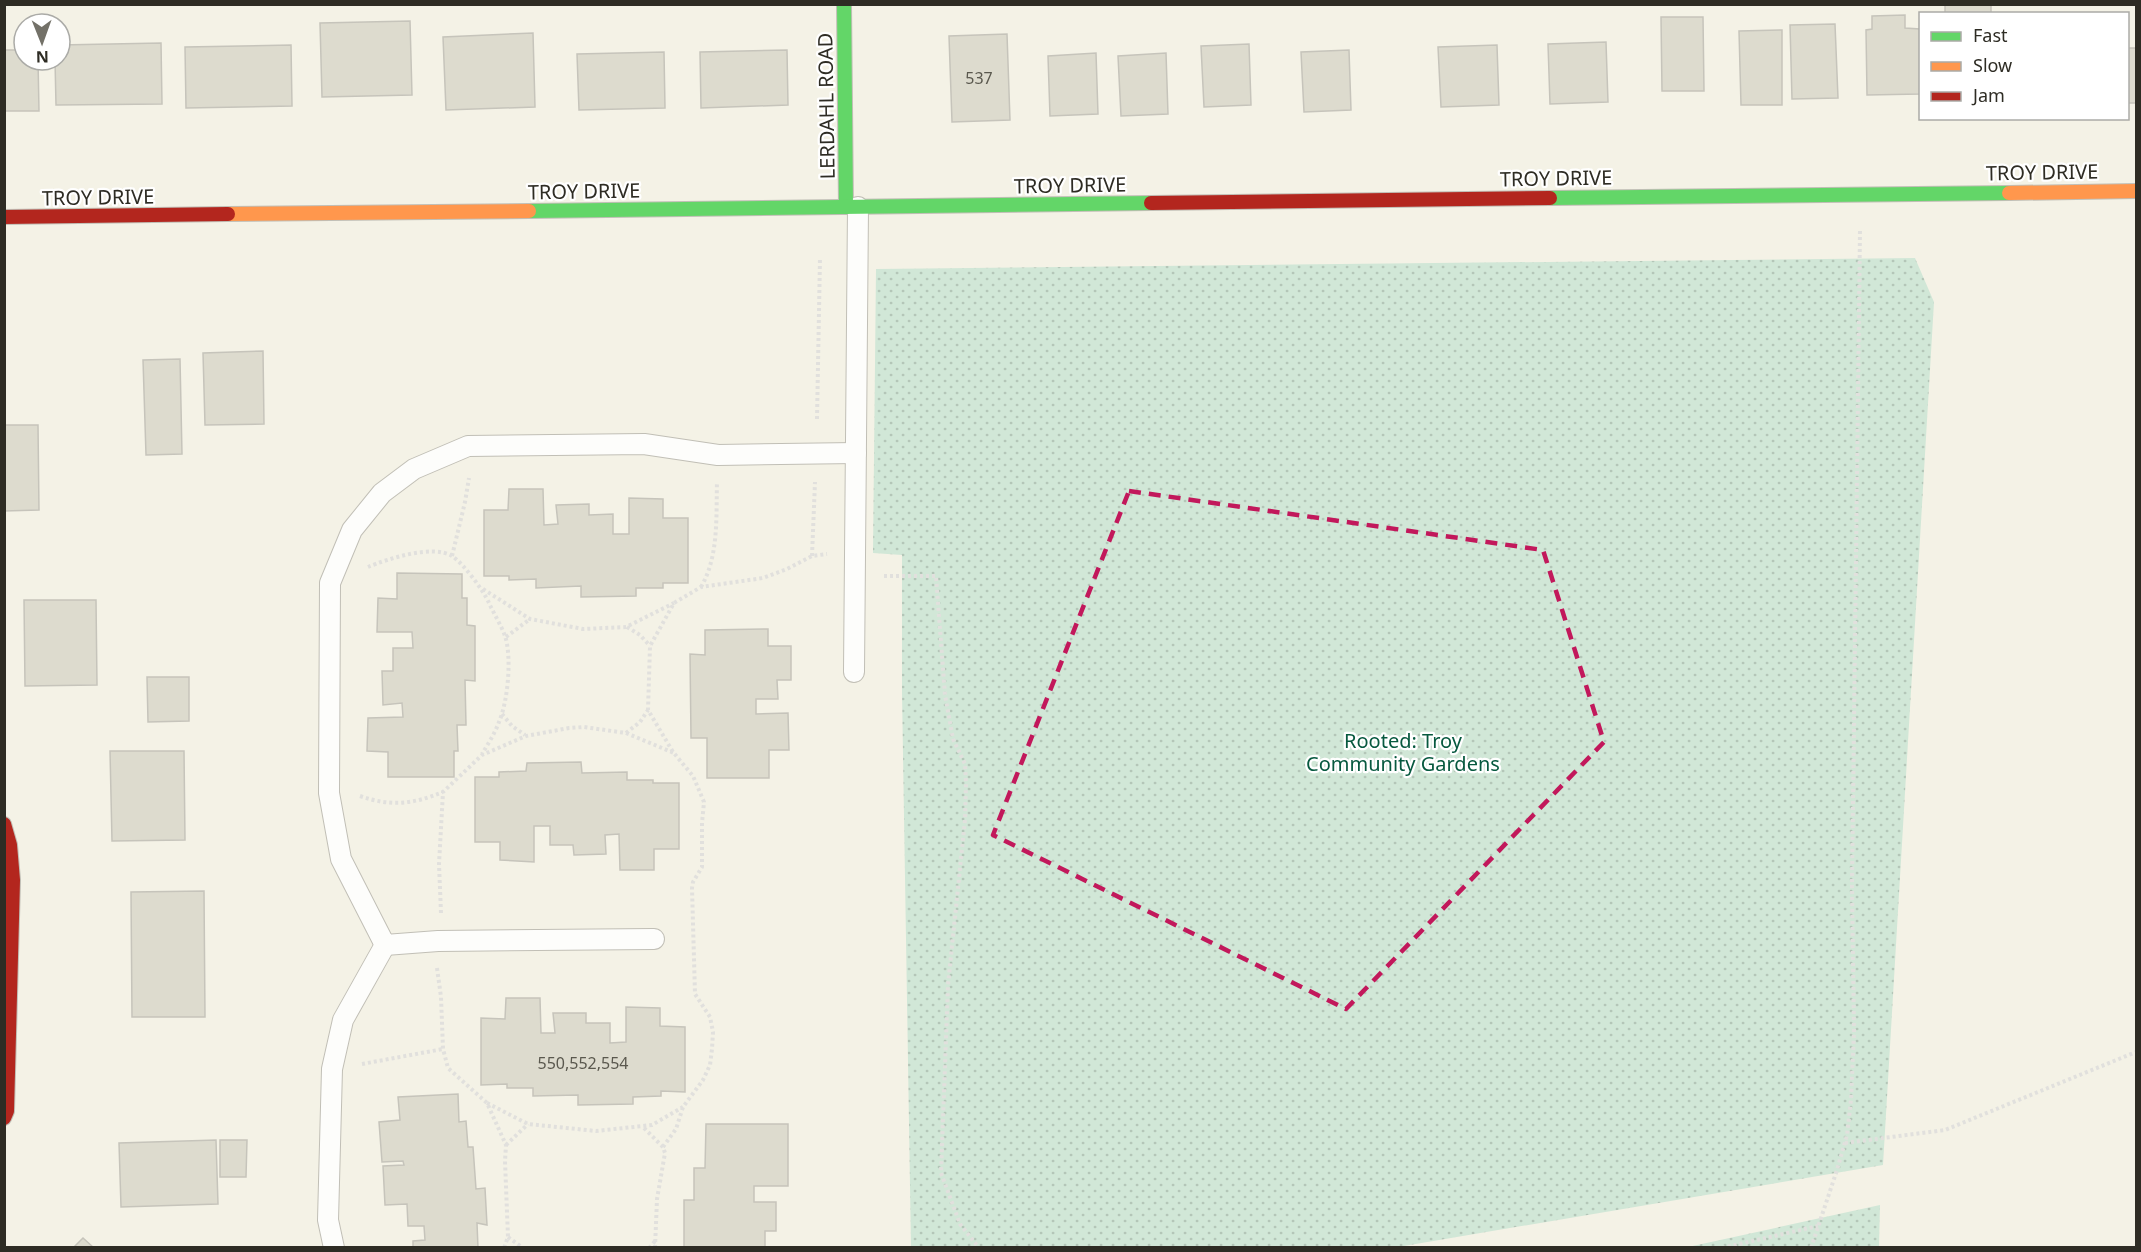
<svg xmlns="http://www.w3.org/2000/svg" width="2141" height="1252" viewBox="0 0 2141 1252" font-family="'Noto Sans',sans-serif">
  <defs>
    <pattern id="garden-dots" width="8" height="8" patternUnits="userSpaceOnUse" patternTransform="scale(1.5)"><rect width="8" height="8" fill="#d1e7d7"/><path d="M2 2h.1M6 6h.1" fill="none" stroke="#b4c6b8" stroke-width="1.8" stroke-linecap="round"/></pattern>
  </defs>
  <rect width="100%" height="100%" fill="#f4f2e6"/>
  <g fill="url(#garden-dots)">
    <polygon points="1915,258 1934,302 1883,1165 1398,1247 911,1247 902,692 902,555 873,553 876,269"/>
    <polygon points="1880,1205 1879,1247 1688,1247"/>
  </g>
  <g fill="#dddbce" stroke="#c6c4bb" stroke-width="1.5">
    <rect x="1945" y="4" width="46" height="10"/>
    <polygon points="1905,15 1905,28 1920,29 1920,94 1867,95 1866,30 1872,29 1872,16"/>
    <polygon points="1661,17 1703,17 1704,91 1662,91"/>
    <polygon points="410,21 412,95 322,97 320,23"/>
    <polygon points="1835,24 1838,98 1792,99 1790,25"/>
    <polygon points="1782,30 1782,105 1741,105 1739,31"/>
    <polygon points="533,33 535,107 446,110 443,37"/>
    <polygon points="1007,34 1010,120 952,122 949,36"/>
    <polygon points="1606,42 1608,102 1550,104 1548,44"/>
    <polygon points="161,43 162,104 56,105 55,60 60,60 60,45"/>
    <polygon points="1249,44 1251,105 1204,107 1201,46"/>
    <polygon points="291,45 292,106 186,108 185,47"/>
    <polygon points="1497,45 1499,105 1441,107 1438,47"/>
    <rect x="2128" y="48" width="8" height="55"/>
    <polygon points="4,50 24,50 24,60 38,60 39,111 4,111"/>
    <polygon points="787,50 788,105 701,108 700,52"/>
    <polygon points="1349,50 1351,110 1304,112 1301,52"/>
    <polygon points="664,52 665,108 579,110 577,54"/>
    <polygon points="1096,53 1098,114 1050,116 1048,56"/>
    <polygon points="1166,53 1168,114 1121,116 1118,56"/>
    <polygon points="263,351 264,424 205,425 203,353"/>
    <polygon points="180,359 182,454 146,455 143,360"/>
    <polygon points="4,425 38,425 39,510 4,511"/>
    <polygon points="509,489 543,489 544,525 558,524 556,505 589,504 589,515 613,514 613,534 629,534 629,498 663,499 663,518 688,518 688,583 663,583 663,588 636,588 636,596 581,597 581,586 536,588 536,579 509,580 509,576 484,576 484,510 508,510"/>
    <polygon points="397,573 462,574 462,598 467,598 467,625 475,626 475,681 465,680 466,725 457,725 458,751 454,751 454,777 388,777 388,752 367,751 368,718 403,717 402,703 383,705 382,671 393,671 393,648 413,648 412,632 377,632 378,598 397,599"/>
    <polygon points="24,600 96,600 97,685 25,686"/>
    <polygon points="768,629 768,646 791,646 791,680 777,680 778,699 756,699 756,714 788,713 789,750 769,750 769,778 707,778 707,738 691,738 690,654 705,655 705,630"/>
    <polygon points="147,677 189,677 189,721 148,722"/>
    <polygon points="110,751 184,751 185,840 112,841"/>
    <polygon points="581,762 582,773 627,772 627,780 653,780 653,783 679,783 679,849 654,849 654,870 620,870 619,834 605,835 606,854 574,855 573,845 550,845 550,826 534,826 534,862 500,860 500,842 475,842 475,777 499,777 499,772 526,771 527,763"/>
    <polygon points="204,891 205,1017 132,1017 131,892"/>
    <polygon points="506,998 540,998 541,1033 555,1033 553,1013 586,1013 586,1023 610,1023 610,1043 626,1042 626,1007 660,1008 660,1026 685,1027 685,1092 661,1091 661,1096 633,1097 633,1104 578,1105 578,1095 533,1096 533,1088 507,1088 507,1084 481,1085 481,1018 505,1019"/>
    <polygon points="458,1094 459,1122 466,1121 468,1147 473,1147 476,1189 485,1188 487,1225 477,1223 478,1248 413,1248 413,1241 425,1240 424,1226 408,1226 407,1204 385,1205 383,1166 404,1165 403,1161 382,1162 379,1122 400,1120 398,1097"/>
    <polygon points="706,1124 788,1124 788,1186 754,1186 754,1202 776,1202 776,1231 765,1231 765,1248 684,1248 684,1200 694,1200 694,1168 705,1168"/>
    <polygon points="216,1140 218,1204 121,1207 119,1143"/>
    <polygon points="220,1140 247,1140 246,1177 220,1177"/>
    <polygon points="83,1238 94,1248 73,1248"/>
  </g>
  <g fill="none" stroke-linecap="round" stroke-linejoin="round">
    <defs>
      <g id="lane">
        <polyline points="854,672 858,207"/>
        <polyline points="654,939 438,941 385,945 341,859 329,793 330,583 352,530 382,493 414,469 468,446 644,444 718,455 856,453"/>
        <polyline points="334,1248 328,1220 332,1069 343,1020 385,945"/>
      </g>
      <g id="fast">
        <polyline points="844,4 846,207"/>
        <polyline points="1550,198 2009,193"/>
        <polyline points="529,211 1151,203"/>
      </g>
      <g id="slow">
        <polyline points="2009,193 2136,191"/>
        <polyline points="228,214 529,211"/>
      </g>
      <g id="jam">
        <polyline points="1151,203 1550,198"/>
        <polyline points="4,217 228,214"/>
        <polyline points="4,824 10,845 13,880 7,1111 4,1118"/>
      </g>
    </defs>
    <use href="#lane" stroke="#c1bfb6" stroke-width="22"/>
    <use href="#fast" stroke="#c1bfb6" stroke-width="16"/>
    <use href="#slow" stroke="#c1bfb6" stroke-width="16"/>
    <use href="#jam" stroke="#c1bfb6" stroke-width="16"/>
    <g stroke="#e1e0dd" stroke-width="4" stroke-dasharray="3 3" stroke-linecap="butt">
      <polyline points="817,419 820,258"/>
      <polyline points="452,556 465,502 469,478"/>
      <polyline points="812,556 815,482"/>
      <path d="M368,567C387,559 433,544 452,556C464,564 483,590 489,603C494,614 501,625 505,636C512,657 508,701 499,722C495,733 488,744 482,754"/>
      <polyline points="884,576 936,576 945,695 953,739 965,764 966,783 965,820 948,985 941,1173 960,1224 979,1248"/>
      <path d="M701,587C719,556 716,517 717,483"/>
      <polyline points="483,589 530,619 583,629 626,627 674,603"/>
      <polyline points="627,627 640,635 650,646"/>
      <polyline points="506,637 530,619"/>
      <polyline points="502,714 512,726 525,735"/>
      <polyline points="626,733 640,722 648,710"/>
      <path d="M360,796C391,807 413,804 443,792"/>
      <polyline points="441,913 439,864 443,792 482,755 526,736 569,728 584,727 626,733 674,753"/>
      <polyline points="437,968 441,997 443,1049 448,1068 487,1103 506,1145 505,1161 508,1237 504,1248"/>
      <polyline points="362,1064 443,1049"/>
      <polyline points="487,1103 528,1124 596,1131 652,1125 683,1107"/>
      <polyline points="644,1128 663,1147"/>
      <polyline points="1845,1143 1945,1130 2136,1052"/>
      <polyline points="506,1145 528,1124"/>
      <polyline points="508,1237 523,1248"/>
      <polyline points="649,1248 655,1241"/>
      <polyline points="655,1248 657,1199 665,1153 663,1147 676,1129 683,1107 703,1080 710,1065 712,1049 713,1032 710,1017 695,994 692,888 693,882 702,867 702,823 704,802 693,776 673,752 648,710 650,646 674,603 701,587 763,578 787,569 812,556 827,554"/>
      <polyline points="1722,1248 1818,1226"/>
      <polyline points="1811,1248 1837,1170 1847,1135 1851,1100 1854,1032 1852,886 1860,230"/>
    </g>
    <use href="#lane" stroke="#fdfdfb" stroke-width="20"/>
    <use href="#fast" stroke="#63d668" stroke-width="14"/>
    <use href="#slow" stroke="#ff974d" stroke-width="14"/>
    <use href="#jam" stroke="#b3261e" stroke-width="14"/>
  </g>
  <path fill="none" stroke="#c2185b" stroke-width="4.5" stroke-dasharray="12 8" stroke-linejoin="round" d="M1129,491L1543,550L1604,742L1346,1009L993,835Z"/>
  <g text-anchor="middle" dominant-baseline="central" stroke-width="4.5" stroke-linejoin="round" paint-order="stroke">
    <g font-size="16" fill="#5a584e">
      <text x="979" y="78">537</text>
      <text x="583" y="1063">550,552,554</text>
    </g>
    <g font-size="20" fill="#2e2c24" stroke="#fff">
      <text transform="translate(826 106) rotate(-91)">LERDAHL ROAD</text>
      <text transform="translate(2042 172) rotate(-1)">TROY DRIVE</text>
      <text transform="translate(1556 178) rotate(-1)">TROY DRIVE</text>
      <text transform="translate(1070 185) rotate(-1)">TROY DRIVE</text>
      <text transform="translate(584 191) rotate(-1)">TROY DRIVE</text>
      <text transform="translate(98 197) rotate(-1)">TROY DRIVE</text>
    </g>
    <g font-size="20" fill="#07593f" stroke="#fff">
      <text x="1403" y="740">Rooted: Troy<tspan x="1403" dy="23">Community Gardens</tspan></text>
    </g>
  </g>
  <rect width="2141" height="1252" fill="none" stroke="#2e2c24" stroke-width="12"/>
  <rect x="1919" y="12" width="210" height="108" fill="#ffffff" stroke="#ababa7" stroke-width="1.5"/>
  <rect x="1931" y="32" width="30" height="9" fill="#63d668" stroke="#ababa7" stroke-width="1.5"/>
  <text x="1973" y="42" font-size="18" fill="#2e2c24">Fast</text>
  <rect x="1931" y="62" width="30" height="9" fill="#ff974d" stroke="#ababa7" stroke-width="1.5"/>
  <text x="1973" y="72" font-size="18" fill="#2e2c24">Slow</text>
  <rect x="1931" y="92" width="30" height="9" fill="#b3261e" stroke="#ababa7" stroke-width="1.5"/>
  <text x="1973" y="102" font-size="18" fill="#2e2c24">Jam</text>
  <g transform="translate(42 42) rotate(179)"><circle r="28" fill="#ffffff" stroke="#ababa7" stroke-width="1.5"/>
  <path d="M0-4.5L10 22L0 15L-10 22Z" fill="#737168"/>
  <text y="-9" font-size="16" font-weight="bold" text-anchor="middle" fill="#2e2c24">N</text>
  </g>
</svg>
